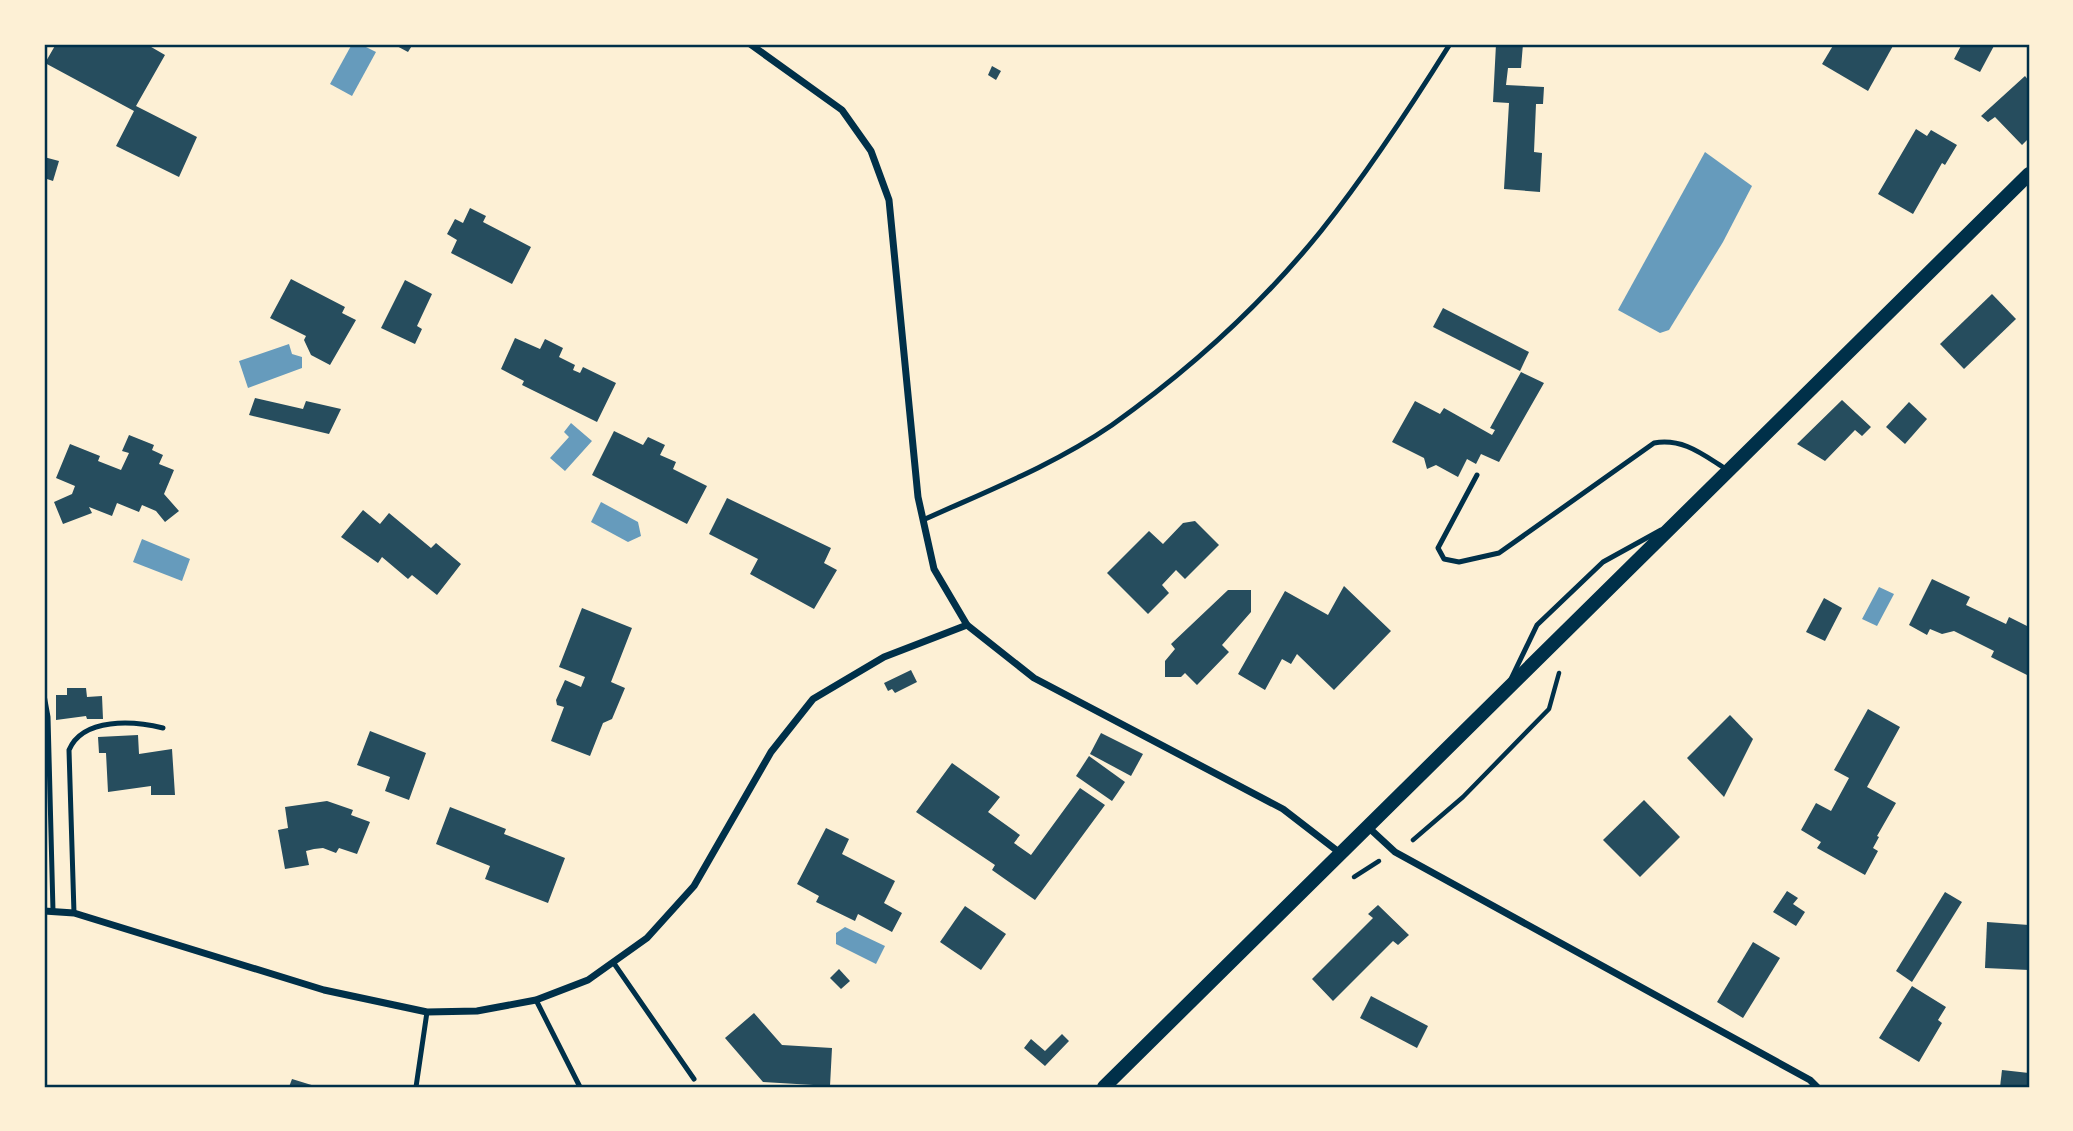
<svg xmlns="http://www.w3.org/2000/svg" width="2073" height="1131" viewBox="0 0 2073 1131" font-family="Jost,sans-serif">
  <rect width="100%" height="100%" fill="#fdf0d5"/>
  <g fill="#669bbc">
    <polygon points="352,44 360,44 376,52 352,96 330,84"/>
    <polygon points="1705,152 1752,186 1723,242 1669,330 1660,333 1618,310"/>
    <polygon points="289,344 292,354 302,357 302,368 248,388 239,361"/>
    <polygon points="571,423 592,441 565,471 550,458 569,437 564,432"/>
    <polygon points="601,502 638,522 641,536 628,542 591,522"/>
    <polygon points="142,539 190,559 182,581 133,562"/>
    <polygon points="1879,587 1894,594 1877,626 1862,619"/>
    <polygon points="845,927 885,946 876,964 836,944 836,933"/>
  </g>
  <g fill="#264d5e">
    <polygon points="56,44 146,44 165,55 136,106 197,137 179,177 116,146 134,111 45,63"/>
    <polygon points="393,44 413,44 408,52"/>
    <polygon points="1496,44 1523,44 1521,68 1508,68 1506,85 1544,87 1543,104 1536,104 1534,152 1542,153 1540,192 1504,189 1509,103 1493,102"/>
    <polygon points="1834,44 1894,44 1868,91 1822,64"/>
    <polygon points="1962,44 1995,44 1980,72 1954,59"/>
    <polygon points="992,66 1001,71 996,80 988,75"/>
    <polygon points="2025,76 2029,81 2029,138 2022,145 1995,117 1988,122 1981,116"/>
    <polygon points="1916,129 1927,136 1931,130 1957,145 1945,165 1942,163 1913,214 1878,194"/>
    <polygon points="44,157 59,161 53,181 44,178"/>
    <polygon points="470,208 486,216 483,222 531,247 512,284 451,253 457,240 447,234 455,219 463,223"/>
    <polygon points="291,279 345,307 342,313 356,320 330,365 311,355 304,340 306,336 270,318"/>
    <polygon points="405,280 432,294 417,326 422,329 415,344 381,328"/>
    <polygon points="1992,294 2016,319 1964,369 1940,344"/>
    <polygon points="1443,308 1529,352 1520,371 1433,327"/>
    <polygon points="515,338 540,349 545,339 563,348 559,357 575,365 573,370 580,373 583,367 616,383 597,422 522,385 524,381 501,369"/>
    <polygon points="1521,372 1544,383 1499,462 1481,454 1476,464 1467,459 1458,477 1436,465 1427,469 1424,458 1392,442 1415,401 1440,414 1444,408 1492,435 1495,430 1490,428"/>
    <polygon points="255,398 303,409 306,401 341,409 329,434 249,415"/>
    <polygon points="1842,400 1871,427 1862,436 1855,430 1825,461 1797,444"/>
    <polygon points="1909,402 1927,419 1905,444 1886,427"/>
    <polygon points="614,431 643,445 648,437 665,445 660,455 676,462 673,469 707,486 687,524 592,475"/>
    <polygon points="129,435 154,445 152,450 163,455 159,464 174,470 164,494 179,511 165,522 156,511 142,505 139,512 117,503 112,516 89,507 92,513 63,524 54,502 72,494 75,486 56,478 70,444 100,456 98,461 121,470 129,453 122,451"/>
    <polygon points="727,498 831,548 824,563 837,570 814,609 750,574 758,559 709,534"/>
    <polygon points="363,510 380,524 389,513 431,548 436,543 461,564 437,595 412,575 408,579 382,557 378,563 341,537"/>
    <polygon points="1195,521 1219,545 1185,579 1176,570 1162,585 1169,593 1148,614 1107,573 1149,531 1163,544 1183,523"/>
    <polygon points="1932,579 1970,597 1966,605 2006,624 2009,617 2029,627 2029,676 1991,657 1994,651 1954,631 1942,634 1930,629 1927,635 1909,625"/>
    <polygon points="1344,586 1391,631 1334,690 1297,654 1291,664 1282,659 1265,690 1238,674 1285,591 1328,615"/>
    <polygon points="1228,590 1251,590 1251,612 1222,645 1229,652 1197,685 1185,673 1181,677 1165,677 1165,661 1175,649 1171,644"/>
    <polygon points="1824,598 1842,608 1825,641 1806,632"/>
    <polygon points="582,608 632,628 611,682 625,688 612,719 603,723 590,756 551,741 564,707 557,705 556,700 565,680 581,687 585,677 559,667"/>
    <polygon points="911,670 917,682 895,693 892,689 888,691 884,683"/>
    <polygon points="67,688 86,688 87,697 102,696 103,719 87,719 86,716 56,720 56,695 67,695"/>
    <polygon points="1868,709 1900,727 1867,787 1896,803 1877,836 1879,837 1873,848 1878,851 1865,875 1817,848 1821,842 1801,830 1816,803 1831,811 1849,778 1834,770"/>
    <polygon points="1730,715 1753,739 1724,797 1687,758"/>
    <polygon points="370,731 426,753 409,800 385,791 390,777 357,765"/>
    <polygon points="1101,733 1143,754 1131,776 1090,754"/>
    <polygon points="138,735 139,754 172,749 175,795 151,795 151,786 108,792 106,753 99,753 98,737"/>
    <polygon points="1089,756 1125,782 1112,801 1076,776"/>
    <polygon points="952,763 1000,797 988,812 1020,835 1014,843 1031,855 1080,788 1105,805 1035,900 992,870 995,865 916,812"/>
    <polygon points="1644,800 1680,837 1640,877 1603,840"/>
    <polygon points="327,801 353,810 351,815 370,822 357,854 339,848 336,853 323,848 314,849 306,851 309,865 285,869 278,830 288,828 285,807"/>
    <polygon points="450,807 506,829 504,834 565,858 548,903 485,879 490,866 436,844"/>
    <polygon points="826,828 849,839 842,854 895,881 884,903 902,913 892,932 858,914 855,921 816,902 819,896 797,884"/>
    <polygon points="1787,891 1798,898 1793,904 1805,912 1796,926 1773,912"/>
    <polygon points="1945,892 1962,902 1912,982 1896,971"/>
    <polygon points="1378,905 1409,935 1398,945 1393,941 1333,1001 1312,979 1373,918 1368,914"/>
    <polygon points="965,906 1006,934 981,970 940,942"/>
    <polygon points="1987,922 2029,925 2029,970 1985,968"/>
    <polygon points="1753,942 1780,958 1743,1018 1717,1002"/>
    <polygon points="839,969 850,981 841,989 830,978"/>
    <polygon points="1912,986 1946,1007 1938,1020 1942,1023 1919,1062 1879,1038"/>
    <polygon points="1371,996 1428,1026 1417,1048 1360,1018"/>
    <polygon points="754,1013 782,1045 832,1048 830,1086 763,1082 725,1038"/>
    <polygon points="1062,1034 1069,1041 1045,1066 1024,1048 1031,1039 1045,1051"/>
    <polygon points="2002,1070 2029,1073 2029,1087 2000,1087"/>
    <polygon points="292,1079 318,1087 289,1087"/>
  </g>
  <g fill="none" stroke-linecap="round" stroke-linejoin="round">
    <g stroke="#003049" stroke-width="4.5">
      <polyline points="1413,840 1463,797 1549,709 1559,673"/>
      <polyline points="1354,877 1379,861"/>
    </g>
    <g stroke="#003049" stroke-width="5">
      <path d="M1477,475L1438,548L1444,559L1459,562L1499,553L1654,443C1683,438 1702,454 1726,469"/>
      <path d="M923,520C987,491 1054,465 1112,425C1188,371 1262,304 1321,231C1368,172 1410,108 1450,44"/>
      <polyline points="1511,679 1537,625 1603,562 1661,530"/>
      <polyline points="44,695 48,717 53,911"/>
      <path d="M74,913L69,750C83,717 134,721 163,728"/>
      <polyline points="613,962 694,1079"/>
      <polyline points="536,1000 580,1087"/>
      <polyline points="416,1087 427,1012"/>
    </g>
    <g stroke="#003049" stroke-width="7">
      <polyline points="750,44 842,110 871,151 889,200 918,497 934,569 967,625 1034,678 1283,809 1340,853"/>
      <polyline points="1368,827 1395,852 1810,1080 1817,1087"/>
      <polyline points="44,911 74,913 324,990 427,1012 477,1011 536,1000 588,980 647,938 694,886 771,752 813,699 884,657 967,625"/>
    </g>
    <polyline stroke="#003049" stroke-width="14" points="1104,1087 2029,174"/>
  </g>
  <rect width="2073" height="1131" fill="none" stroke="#fdf0d5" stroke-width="91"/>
  <rect x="46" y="46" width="1982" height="1040" fill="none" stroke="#003049" stroke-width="2.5"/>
</svg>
